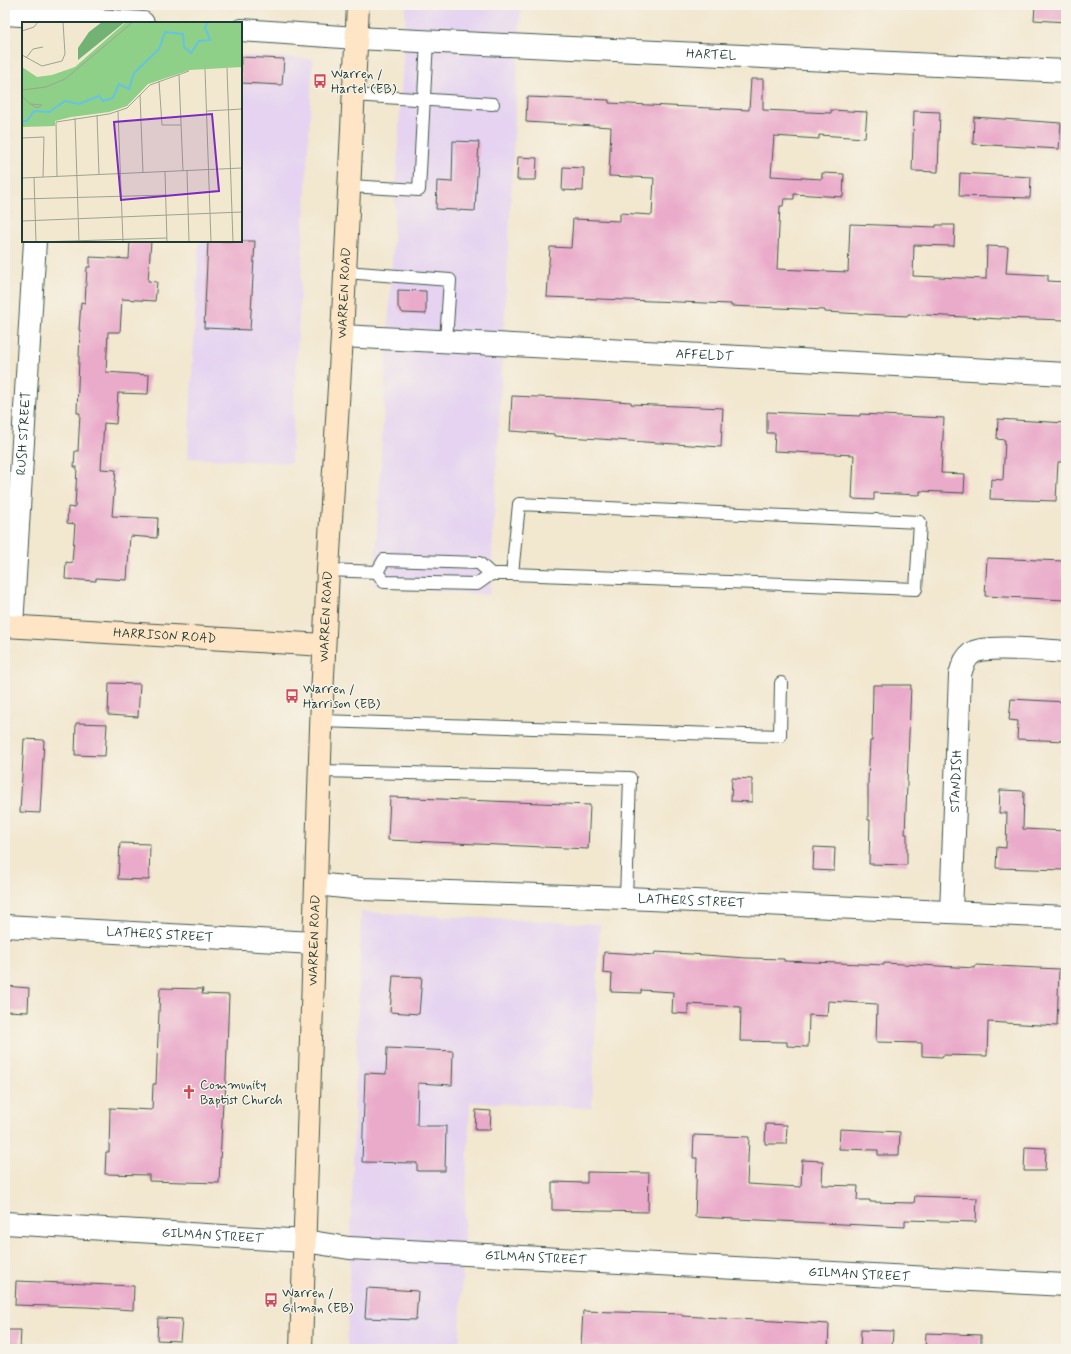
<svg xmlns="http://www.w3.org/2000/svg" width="1071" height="1354" viewBox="0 0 1071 1354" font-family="Mynerve,sans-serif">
  <rect width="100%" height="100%" fill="#f7f3e8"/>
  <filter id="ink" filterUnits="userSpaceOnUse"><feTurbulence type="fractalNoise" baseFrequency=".025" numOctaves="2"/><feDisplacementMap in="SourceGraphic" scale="8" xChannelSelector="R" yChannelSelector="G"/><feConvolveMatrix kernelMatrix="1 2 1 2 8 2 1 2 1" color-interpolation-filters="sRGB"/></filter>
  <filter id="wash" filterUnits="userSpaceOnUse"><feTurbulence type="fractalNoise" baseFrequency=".012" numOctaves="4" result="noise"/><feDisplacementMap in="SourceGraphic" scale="16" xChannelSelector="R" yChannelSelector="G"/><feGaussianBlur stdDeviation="0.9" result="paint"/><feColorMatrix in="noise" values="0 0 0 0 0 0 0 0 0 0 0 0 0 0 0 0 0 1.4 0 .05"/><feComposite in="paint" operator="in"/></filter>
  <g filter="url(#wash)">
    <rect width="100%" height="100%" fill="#f2e7cf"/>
    <g fill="#e5d3f1">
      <polygon points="406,5 521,5 490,595 374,585"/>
      <polygon points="241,55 313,59 291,463 188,458 199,241 241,241"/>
      <polygon points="361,912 600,924 592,1108 470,1102 459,1349 347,1349"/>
    </g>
    <g id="blocks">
      <g fill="#eaabca">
        <polygon points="1035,5 1066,5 1066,22 1034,20"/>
        <polygon points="241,57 284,59 282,85 241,83"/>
        <polygon points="751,79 763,79 763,110 831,113 831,110 867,112 865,138 819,135 819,139 774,136 771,176 822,179 822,173 844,174 843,197 794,194 794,199 784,199 783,206 780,206 777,269 848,272 850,224 936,227 936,225 955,225 954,246 914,245 913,276 986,279 987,246 1008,247 1006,273 1048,275 1048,281 1066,282 1066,320 1001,318 1001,319 908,314 908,316 863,314 825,312 825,310 731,306 731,304 547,297 550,247 571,248 573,219 620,221 620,213 652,215 654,178 609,176 611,127 526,122 527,97 609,100 609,103 749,110"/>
        <polygon points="914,111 940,112 938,172 912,171"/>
        <polygon points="974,117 1061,123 1059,149 973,144"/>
        <polygon points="453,141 479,142 475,211 436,209 437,181 452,182"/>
        <polygon points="518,157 537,158 536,180 517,180"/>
        <polygon points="563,167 584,168 583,191 562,190"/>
        <polygon points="960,173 1031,177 1030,198 959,196"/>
        <polygon points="130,241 151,241 148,281 157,282 155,301 122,299 120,332 108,332 106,372 149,375 148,394 118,393 116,424 104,423 101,469 116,470 112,516 158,518 157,538 130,536 127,580 96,578 96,581 65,579 66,562 72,563 75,524 67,523 68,507 75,508 77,467 74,467 75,451 78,451 80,413 77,413 80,330 79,330 81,302 85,303 87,267 90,267 90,257 129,259"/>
        <polygon points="208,241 255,241 250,330 204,328"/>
        <polygon points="398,290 426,291 426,314 403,313 398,307"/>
        <polygon points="512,396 585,399 631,402 631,404 723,408 721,447 554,436 554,434 510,431"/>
        <polygon points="767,412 860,416 860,414 944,418 941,473 965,474 964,493 920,491 920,495 874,493 874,500 852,499 854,455 774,451 775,433 767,433"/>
        <polygon points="998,419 1066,423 1066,462 1058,462 1056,501 990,499 991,479 1003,480 1005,440 997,439"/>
        <polygon points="987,558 1063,561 1062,579 1066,579 1066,600 985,596"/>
        <polygon points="109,683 140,684 138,717 108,715"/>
        <polygon points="873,685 911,685 905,834 907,834 907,865 869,864 870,820 868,820 868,781 870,741 872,741"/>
        <polygon points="1011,699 1066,702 1066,741 1017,739 1018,721 1009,720"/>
        <polygon points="76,723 107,724 105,756 75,755"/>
        <polygon points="24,739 44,740 40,813 20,812"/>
        <polygon points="732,778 752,779 752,802 731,801"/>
        <polygon points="1000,790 1024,791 1023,829 1066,831 1066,870 996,868 997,847 1006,848 1007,813 999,813"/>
        <polygon points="390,797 590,805 588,849 388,840"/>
        <polygon points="120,843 150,844 149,880 118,879"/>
        <polygon points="814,847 835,848 834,871 813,870"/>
        <polygon points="604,952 654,955 655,952 691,954 746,958 784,959 784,961 838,963 884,965 884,963 975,968 976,965 1059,969 1057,1026 988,1022 987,1056 943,1055 942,1057 922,1056 922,1043 876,1042 877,1004 828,1001 827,1016 809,1015 808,1047 787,1046 787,1042 740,1041 741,1007 688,1004 688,1014 672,1013 673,992 641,990 641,993 611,992 612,974 603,973"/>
        <polygon points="393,976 422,977 419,1014 390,1012"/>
        <polygon points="5,986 29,988 28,1012 5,1011"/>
        <polygon points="160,988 203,989 202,994 229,995 225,1102 223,1101 219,1183 149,1181 149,1175 105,1174 106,1152 109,1152 110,1108 152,1110 153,1084 156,1084"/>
        <polygon points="387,1048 453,1051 452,1085 418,1083 417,1126 446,1126 445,1171 417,1171 417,1163 362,1162 365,1073 386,1074"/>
        <polygon points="476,1110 491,1111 490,1130 475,1130"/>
        <polygon points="766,1124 787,1125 786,1144 765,1144"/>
        <polygon points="840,1129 900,1132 899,1155 878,1155 878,1150 839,1149"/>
        <polygon points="694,1135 749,1137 747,1184 801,1187 802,1160 823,1161 822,1185 858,1186 857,1200 870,1200 870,1202 914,1203 915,1196 977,1198 976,1222 905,1220 905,1227 695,1217 697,1158 693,1158"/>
        <polygon points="1025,1147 1046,1148 1045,1171 1024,1171"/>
        <polygon points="587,1172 649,1173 648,1212 552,1210 552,1182 587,1183"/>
        <polygon points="16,1281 134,1286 133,1310 86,1307 15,1305"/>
        <polygon points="367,1288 418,1291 416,1320 365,1318"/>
        <polygon points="583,1311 682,1314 682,1316 829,1324 828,1349 681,1349 581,1346"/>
        <polygon points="158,1318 182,1319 180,1341 157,1340"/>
        <polygon points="5,1330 21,1330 20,1349 5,1349"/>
        <polygon points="861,1330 893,1331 892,1349 860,1349"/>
        <polygon points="926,1333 981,1335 981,1349 925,1349"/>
      </g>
    </g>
  </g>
  <g filter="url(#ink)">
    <use href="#blocks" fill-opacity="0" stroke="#3f564b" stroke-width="1"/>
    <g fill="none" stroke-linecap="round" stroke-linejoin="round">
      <defs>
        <g id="lane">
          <polyline points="353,95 493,104"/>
          <polyline points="349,186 419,190 427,41"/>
          <polyline points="345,272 450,280 446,341"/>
          <polyline points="328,570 377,572"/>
          <polyline points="377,572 384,582 477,584 491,574 512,574 916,589 920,522 519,504 512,574"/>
          <polyline points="377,572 384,560 479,563 491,574"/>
          <polyline points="321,721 780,736 781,683"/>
          <polyline points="320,771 630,778 626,898"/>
        </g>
        <g id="street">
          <polyline points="5,14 143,23"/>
          <path id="s1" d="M241,30L356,38L1066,71"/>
          <path id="s2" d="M342,336L1066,374"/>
          <path id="s3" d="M12,626L35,241"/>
          <path id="s4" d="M316,884L362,889L626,898L1066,917"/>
          <path id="s5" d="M951,912L960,675C962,666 965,658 972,653C986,644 1047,651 1066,652"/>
          <path id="s6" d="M5,926L314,943"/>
          <path id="s7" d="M5,1223L305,1241L349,1248L1066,1285"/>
        </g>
        <g id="secondary">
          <path id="s8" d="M5,626L324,645"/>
          <path id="s9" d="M301,1349L322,697L328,570L342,336L358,5"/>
        </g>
      </defs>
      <use href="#lane" stroke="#3f564b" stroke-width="14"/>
      <use href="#street" stroke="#3f564b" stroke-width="24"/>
      <use href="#secondary" stroke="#3f564b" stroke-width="24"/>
      <use href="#lane" stroke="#fff" stroke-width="12"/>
      <use href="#street" stroke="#fff" stroke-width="22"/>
      <use href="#secondary" stroke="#fde5c5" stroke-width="22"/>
    </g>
  </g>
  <defs>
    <symbol id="bus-bare" viewBox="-9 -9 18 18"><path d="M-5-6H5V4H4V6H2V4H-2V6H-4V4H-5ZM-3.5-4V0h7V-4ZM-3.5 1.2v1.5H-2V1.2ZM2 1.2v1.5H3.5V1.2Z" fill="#d1495b" stroke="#f7f3e8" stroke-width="2.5" paint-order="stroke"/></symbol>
    <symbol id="church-bare" viewBox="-9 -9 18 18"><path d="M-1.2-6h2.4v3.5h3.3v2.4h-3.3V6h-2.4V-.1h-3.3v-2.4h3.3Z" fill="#d1495b" stroke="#f7f3e8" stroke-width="2.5" paint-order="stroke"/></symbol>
  </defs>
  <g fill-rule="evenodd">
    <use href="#bus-bare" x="310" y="71" width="20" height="20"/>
    <use href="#bus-bare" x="282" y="686" width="20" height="20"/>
    <use href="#church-bare" x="179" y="1082" width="20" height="20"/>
    <use href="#bus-bare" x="261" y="1290" width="20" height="20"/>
  </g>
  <g text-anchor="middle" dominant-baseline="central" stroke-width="3" stroke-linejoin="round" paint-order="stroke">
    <g font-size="13" fill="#1f3d34" stroke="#f7f3e8">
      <text stroke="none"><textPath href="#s1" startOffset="471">HARTEL</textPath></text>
      <text stroke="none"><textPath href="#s9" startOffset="1057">WARREN ROAD</textPath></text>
      <text stroke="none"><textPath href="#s2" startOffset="363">AFFELDT</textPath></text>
      <text stroke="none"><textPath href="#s3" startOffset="193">RUSH STREET</textPath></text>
      <text stroke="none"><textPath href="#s9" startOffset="733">WARREN ROAD</textPath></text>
      <text stroke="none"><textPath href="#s8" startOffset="160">HARRISON ROAD</textPath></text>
      <text stroke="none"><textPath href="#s5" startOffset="131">STANDISH</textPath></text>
      <text stroke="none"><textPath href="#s4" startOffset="376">LATHERS STREET</textPath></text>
      <text stroke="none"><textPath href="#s6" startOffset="155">LATHERS STREET</textPath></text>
      <text stroke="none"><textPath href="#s9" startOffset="409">WARREN ROAD</textPath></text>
      <text stroke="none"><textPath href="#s7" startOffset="208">GILMAN STREET</textPath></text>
      <text stroke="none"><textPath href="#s7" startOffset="532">GILMAN STREET</textPath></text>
      <text stroke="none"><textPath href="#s7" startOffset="856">GILMAN STREET</textPath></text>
    </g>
    <g font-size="13" fill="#1f3d34" stroke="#f7f3e8" text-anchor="start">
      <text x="331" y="74">Warren /<tspan x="331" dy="15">Hartel (EB)</tspan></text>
      <text x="303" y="689">Warren /<tspan x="303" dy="15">Harrison (EB)</tspan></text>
      <text x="200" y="1085">Community<tspan x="200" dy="15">Baptist Church</tspan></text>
      <text x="282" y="1293">Warren /<tspan x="282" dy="15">Gilman (EB)</tspan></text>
    </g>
  </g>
  <g transform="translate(22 22)">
    <rect width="220" height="220" fill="#f2e7cf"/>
    <path d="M104,0H220V45L168,48L126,62L105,84L87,90L49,95L33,99V104L0,105V45L15,55L30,53L53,45Z" fill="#8ed087"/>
    <path d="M80,0H103L56,38V26L67,10Z" fill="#72b274"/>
    <path fill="none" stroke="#65c3e3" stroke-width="2" d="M0,99H5L12,89L27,90L43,79L57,82L77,74L81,79L91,76L97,62L107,67L112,51L137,27L143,10L161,12L162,25L169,31L177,19L188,18L183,5L186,0"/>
    <path fill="none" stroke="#9ea391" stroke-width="1" d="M0,9L12,5L16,0M0,33L20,44L40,39L43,32L41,0M4,36L11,27L21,25M205,46L211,220M183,47L189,220M157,53L161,149M137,59L140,103H159M0,68L24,65L43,57L111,0M118,73L121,151M0,74L6,80L10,83L15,86L20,83L8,82M96,89L101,220M185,89L220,87M75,93L77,153M53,96L57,220M0,116L22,115L21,155M165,149L167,220M143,150L145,220M35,154L34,100L87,92L105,86L128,63L167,49M12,155L14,220M0,156L220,146M0,177L144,173M0,199L220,190M16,220L145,216"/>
    <path fill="#7b2cbf" fill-opacity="0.15" stroke="#7b2cbf" stroke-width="2" d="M190,92L197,169L99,178L92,100Z"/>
    <rect width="220" height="220" fill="none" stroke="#1f3d34" stroke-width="2"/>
  </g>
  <rect width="1071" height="1354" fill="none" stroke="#f7f3e8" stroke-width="20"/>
</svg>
